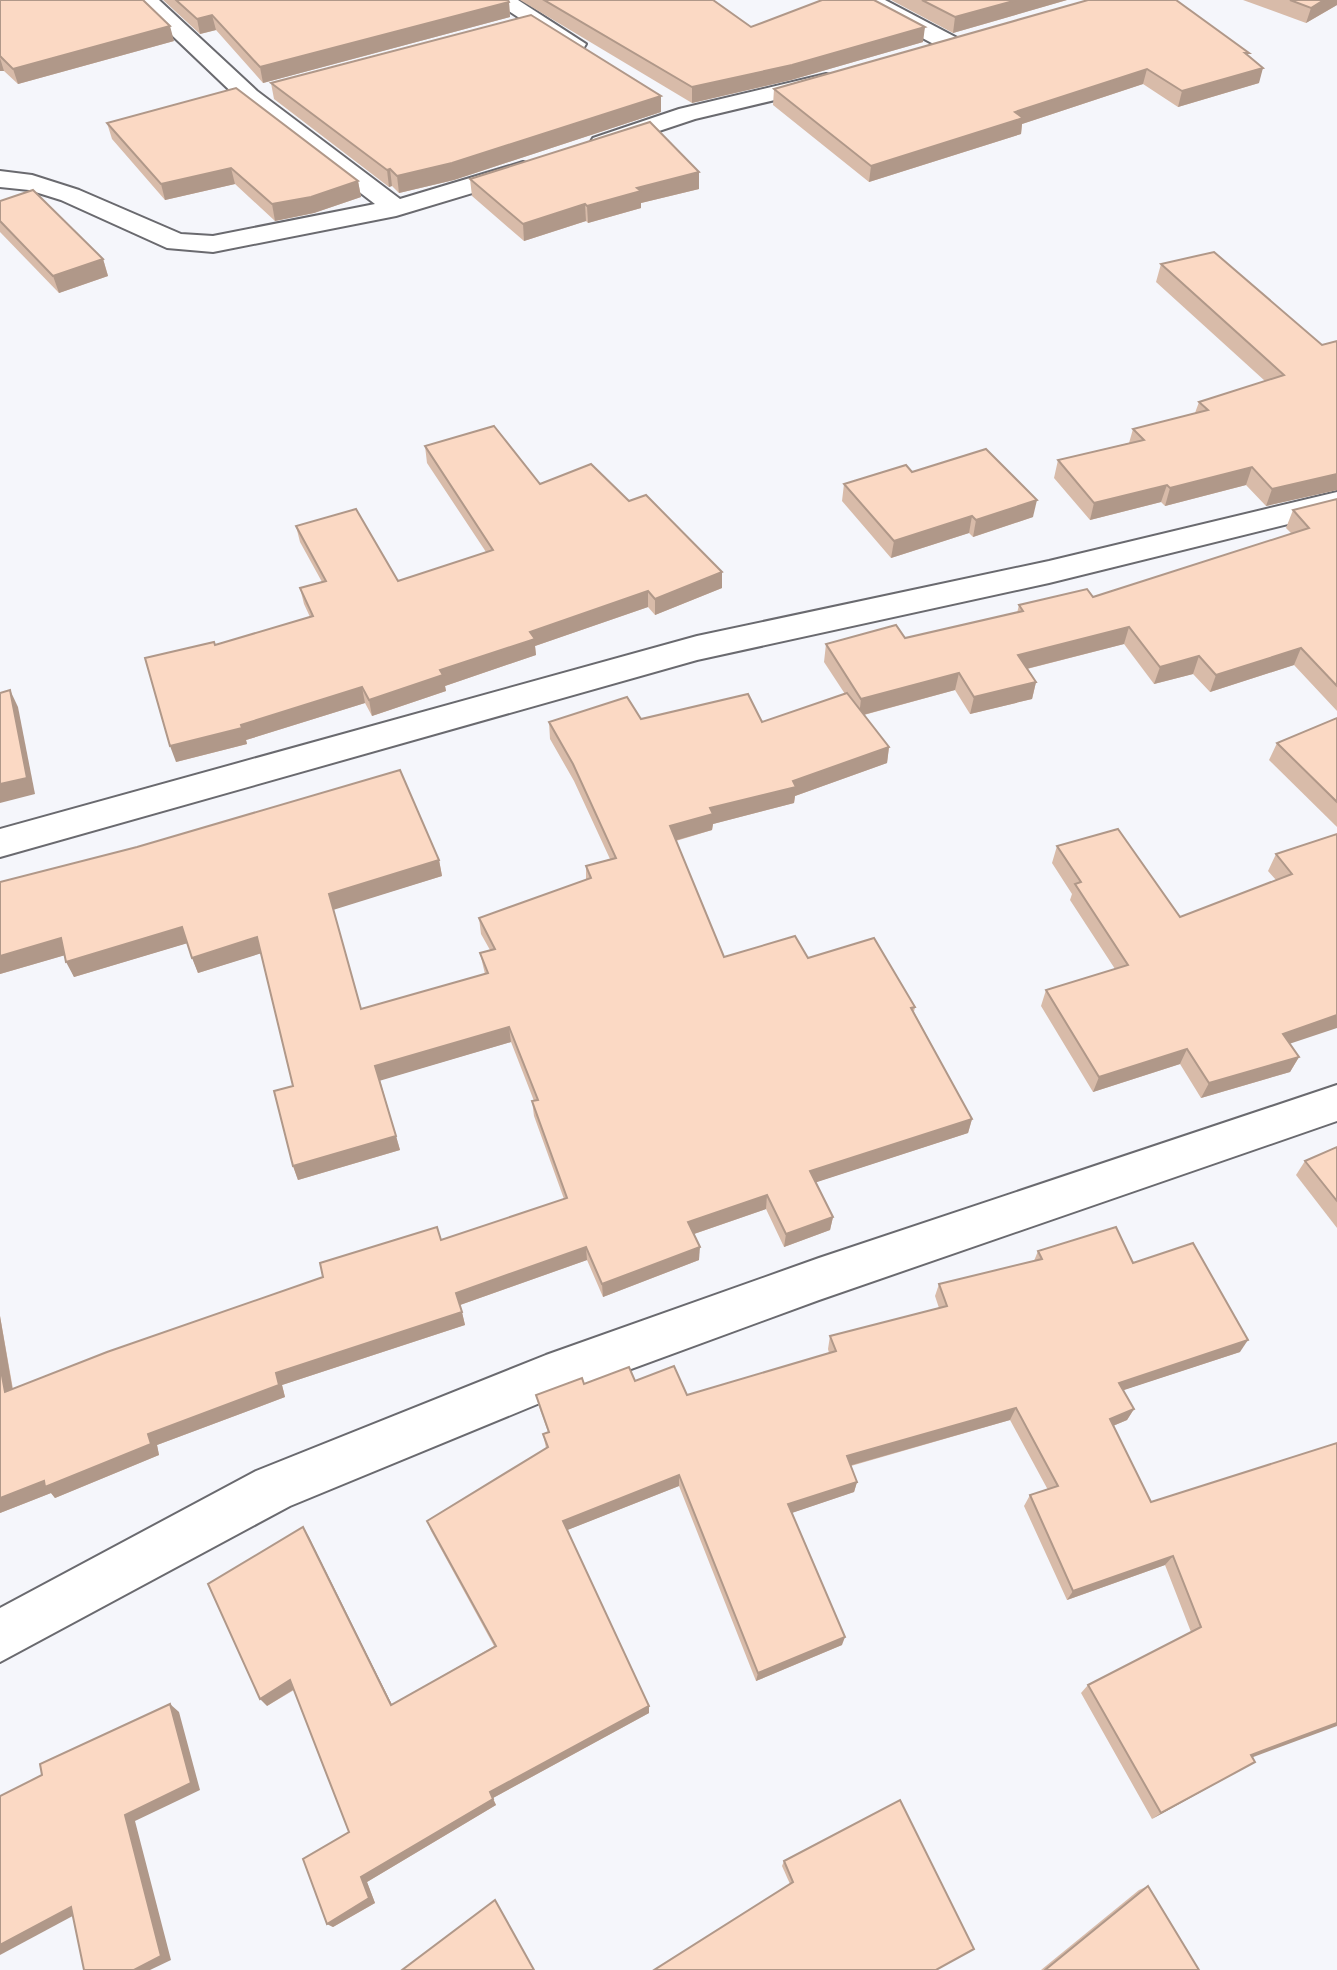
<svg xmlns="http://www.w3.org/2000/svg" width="1337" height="1970" viewBox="0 0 1337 1970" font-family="Lora,serif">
  <rect width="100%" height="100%" fill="#f5f6fb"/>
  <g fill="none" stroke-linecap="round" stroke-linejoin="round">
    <defs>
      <g id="street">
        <polygon points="135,0 159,0 257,91 400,199 523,162 532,165 536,170 532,175 396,216 213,252 167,248 61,200 29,190 0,187 0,171 32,175 79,190 181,234 213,236 375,204 241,101"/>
        <polygon points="492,0 518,0 586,44 583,49 567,49"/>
        <polygon points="857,0 885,0 961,40 964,45 961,50 945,50 860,5"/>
        <polygon points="826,74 834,76 838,81 834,86 695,119 602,150 593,148 590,143 593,138 679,109"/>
        <polygon points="1337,492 1337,512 1049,583 697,660 0,857 0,829 697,636 1049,561"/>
        <polygon points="1337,1085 1337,1121 819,1300 552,1398 290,1506 0,1662 0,1608 256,1471 546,1355 819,1258"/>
      </g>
    </defs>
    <use href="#street" stroke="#6a6a6f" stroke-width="4"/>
    <use href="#street" fill="#fff" fill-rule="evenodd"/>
  </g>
  <g fill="#d8bba9">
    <polygon points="0,0 174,41 18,84 4,71 0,71"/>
    <polygon points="163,0 508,0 509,2 510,17 263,83 216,30 200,34"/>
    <polygon points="520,0 713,0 751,27 923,42 791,80 692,103"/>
    <polygon points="891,0 1067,0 953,33"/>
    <polygon points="1243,0 1337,0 1337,5 1306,23"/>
    <polygon points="1248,56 1259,83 1178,107 1143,84 1022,124 1021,134 869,182 773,105 774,89"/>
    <polygon points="271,83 661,112 454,180 399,193 392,186 389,187 274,99"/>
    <polygon points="107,123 358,181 361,197 314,213 275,221 235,184 165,200 112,139"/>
    <polygon points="699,172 699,189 641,203 641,208 588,223 586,221 524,241 472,196 470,179"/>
    <polygon points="0,201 103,259 108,276 59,293 0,232"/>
    <polygon points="1161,264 1322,345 1337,341 1337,490 1266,506 1246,485 1165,506 1161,502 1090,520 1054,478 1058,460 1129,443 1133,429 1195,413 1199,402 1265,381 1156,282"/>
    <polygon points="425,446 540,484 722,588 655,615 648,607 535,646 536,655 445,686 446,691 372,716 365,703 246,740 247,744 176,762 215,645 310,617 304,604 300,588 322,582 300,542 296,526 398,581 486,552 427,463"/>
    <polygon points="912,472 1033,517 973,537 969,533 891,558 842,501 844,484"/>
    <polygon points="1337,499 1337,711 1294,665 1210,692 1193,674 1154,684 1124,644 1027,669 1036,682 1032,699 970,714 955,690 864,715 889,747 887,763 795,796 794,803 713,824 712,830 676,841 724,957 808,958 915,1007 914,1012 972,1119 968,1133 816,1182 833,1217 830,1230 784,1247 766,1209 694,1234 699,1260 603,1297 587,1260 460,1305 465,1325 282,1385 285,1397 157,1445 159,1455 55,1498 51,1493 0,1513 0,1316 13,1389 441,1240 564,1199 534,1116 532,1101 534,1101 511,1042 380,1080 400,1150 298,1180 293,1166 293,1086 261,953 198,973 187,943 74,977 65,955 0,974 0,882 439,860 442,876 333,909 361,1009 485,974 480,953 490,950 481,934 479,918 586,880 586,866 610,859 574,781 550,739 549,722 641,719 762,722 845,694 824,662 826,644 905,638 1017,613 1019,605 1093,597 1292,534 1286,528 1293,510"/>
    <polygon points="1337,718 1337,827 1269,760 1277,743"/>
    <polygon points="1337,834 1290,1044 1299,1057 1290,1072 1201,1098 1180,1064 1093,1092 1041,1006 1046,990 1115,969 1070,900 1072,894 1052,863 1057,846 1180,917 1276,880 1268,871 1276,854"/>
    <polygon points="1337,1147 1337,1228 1296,1175 1305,1161"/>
    <polygon points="1038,1251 1133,1263 1240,1352 1123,1390 1134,1409 1127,1420 1113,1426 1151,1502 1337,1443 1252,1757 1255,1762 1152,1819 1081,1693 1088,1685 1191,1632 1165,1565 1067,1600 1024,1506 1030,1495 1048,1490 1010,1420 851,1466 857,1482 854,1492 791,1513 842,1645 756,1681 679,1486 567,1530 649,1713 493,1798 496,1805 367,1882 375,1903 333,1927 327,1924 349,1832 294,1690 267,1706 303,1527 392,1705 494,1646 431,1531 427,1521 546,1448 543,1434 548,1432 539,1407 536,1395 584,1384 635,1381 687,1395 829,1353 828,1349 830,1336 939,1308 935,1296 939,1284 1034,1261"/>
    <polygon points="784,1861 974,1949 790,1884 782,1866"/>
    <polygon points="1148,1886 1199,1970 1041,1970 1139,1890"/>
  </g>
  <g fill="#b09889">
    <polygon points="1017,0 1067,0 953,33 955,17"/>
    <polygon points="1324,0 1337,0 1337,5 1306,23 1311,8"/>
    <polygon points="509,2 510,17 263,83 260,67"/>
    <polygon points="212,15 216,30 200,34 197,19"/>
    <polygon points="170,26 174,41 18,84 13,69"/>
    <polygon points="925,27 923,42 791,80 692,103 692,87"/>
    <polygon points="0,58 4,71 0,71"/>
    <polygon points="1263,68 1259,83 1178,107 1182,91"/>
    <polygon points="1147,69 1143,84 1022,124 1021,134 869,182 871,166 1015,112"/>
    <polygon points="661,96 661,112 454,180 399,193 397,176"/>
    <polygon points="231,168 235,184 165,200 161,184"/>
    <polygon points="390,169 392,186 389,187 387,170"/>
    <polygon points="699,172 699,189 641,203 641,208 588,223 587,206 637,188"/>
    <polygon points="358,181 361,197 314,213 275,221 272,204"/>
    <polygon points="585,204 586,221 524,241 523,224"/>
    <polygon points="103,259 108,276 59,293 53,276"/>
    <polygon points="1252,467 1246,485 1165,506 1170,488"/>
    <polygon points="1337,474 1337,490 1266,506 1272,489"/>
    <polygon points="1167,485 1161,502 1090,520 1094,503"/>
    <polygon points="1037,500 1033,517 973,537 976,520"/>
    <polygon points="972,516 969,533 891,558 894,541"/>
    <polygon points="722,572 722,588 655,615 655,599"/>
    <polygon points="648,591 648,607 535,646 536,655 445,686 446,691 372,716 369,700 530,632"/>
    <polygon points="1129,627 1124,644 1014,672 1018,655"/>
    <polygon points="1301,648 1294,665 1210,692 1216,675"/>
    <polygon points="1199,656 1193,674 1154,684 1160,667"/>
    <polygon points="959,673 955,690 859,716 861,699"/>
    <polygon points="1036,682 1032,699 970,714 974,697"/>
    <polygon points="362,687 365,703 246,740 247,744 176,762 170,746"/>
    <polygon points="10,690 18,707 35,794 0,803 0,784"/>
    <polygon points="889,747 887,763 795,796 794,803 713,824 712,830 670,842 670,826 710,808 793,781"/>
    <polygon points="439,860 442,876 333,910 329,894"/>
    <polygon points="182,927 188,943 74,977 66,962"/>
    <polygon points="257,937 262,953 198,973 192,958"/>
    <polygon points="61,938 69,954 0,974 0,956"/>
    <polygon points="1337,1015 1337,1028 1274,1049 1283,1034"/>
    <polygon points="509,1027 511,1042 379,1081 375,1066"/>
    <polygon points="1187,1049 1180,1064 1093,1092 1099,1077"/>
    <polygon points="1299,1057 1290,1072 1201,1098 1209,1083"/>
    <polygon points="972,1119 968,1133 808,1185 810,1171"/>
    <polygon points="396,1136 400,1150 298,1180 293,1166"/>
    <polygon points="767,1195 766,1209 688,1236 688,1222"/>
    <polygon points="833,1217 830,1230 784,1247 786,1234"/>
    <polygon points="586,1247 587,1260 460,1305 456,1293"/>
    <polygon points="700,1247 699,1260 603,1297 602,1284"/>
    <polygon points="462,1312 465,1325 282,1385 285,1397 157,1445 159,1455 55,1498 51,1493 0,1513 0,1498 148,1434 276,1373"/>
    <polygon points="0,1316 15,1404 5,1392 0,1365"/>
    <polygon points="1248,1340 1240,1352 1112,1394 1119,1383"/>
    <polygon points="1016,1408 1010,1420 845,1467 847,1456"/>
    <polygon points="1134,1409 1127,1420 1103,1430 1110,1419"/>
    <polygon points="679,1475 679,1486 565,1531 563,1521"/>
    <polygon points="857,1482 854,1492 786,1515 788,1504"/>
    <polygon points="303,1527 309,1537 396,1713 391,1705"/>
    <polygon points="1173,1556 1165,1565 1067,1600 1073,1591"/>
    <polygon points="845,1637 842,1645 756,1681 758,1673"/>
    <polygon points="290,1680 296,1688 267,1706 260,1699"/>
    <polygon points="170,1704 179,1712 200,1790 135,1821 171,1960 150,1970 134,1970 125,1815"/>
    <polygon points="649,1706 649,1713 493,1798 490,1792"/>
    <polygon points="1337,1723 1337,1726 1240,1762 1251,1755"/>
    <polygon points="1255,1762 1244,1768 1152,1819 1161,1813"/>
    <polygon points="493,1799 496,1805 367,1882 375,1903 333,1927 327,1924 361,1877"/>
    <polygon points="71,1907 82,1911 0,1955 0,1945"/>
  </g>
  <g fill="#fbd9c4" stroke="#b09889" stroke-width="2">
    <polygon points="0,0 143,0 170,26 13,69 0,56"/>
    <polygon points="176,0 508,0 509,2 260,67 212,15 197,19"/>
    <polygon points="544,0 713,0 751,27 822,0 874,0 925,27 792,65 692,87"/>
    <polygon points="922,0 1017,0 955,17"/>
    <polygon points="1088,0 1176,0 1249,53 1245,53 1263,68 1182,91 1147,69 1015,112 1023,118 871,166 774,89"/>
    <polygon points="1290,0 1324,0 1311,8"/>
    <polygon points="531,15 661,96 452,163 397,176 390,169 387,170 271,83"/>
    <polygon points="236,88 358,181 311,197 272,204 231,168 161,184 107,123"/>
    <polygon points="650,122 699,172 637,188 641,191 587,206 585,204 523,224 470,179"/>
    <polygon points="33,190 103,259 53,276 0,221 0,201"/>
    <polygon points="1214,252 1322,345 1337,341 1337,474 1272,489 1252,467 1170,488 1167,485 1094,503 1058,460 1144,440 1133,429 1208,410 1199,402 1284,375 1161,264"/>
    <polygon points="494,426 540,484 591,464 629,501 646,495 722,572 655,599 648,591 530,632 535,639 440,670 443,675 369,700 362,687 241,725 242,728 170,746 145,658 214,642 215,645 313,616 300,588 326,581 296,526 356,509 398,581 493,550 425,446"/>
    <polygon points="986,449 1037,500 976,520 972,516 894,541 844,484 906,465 912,472"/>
    <polygon points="1337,499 1337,686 1301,648 1216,675 1199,656 1160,667 1129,627 1018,655 1036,682 974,697 959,673 861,699 826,644 896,625 905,638 1023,611 1019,605 1087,589 1093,597 1309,528 1293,510"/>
    <polygon points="10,690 27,778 0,784 0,693"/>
    <polygon points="847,693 889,747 793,781 796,787 710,808 713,814 670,826 724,957 795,936 808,958 874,938 915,1007 911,1008 972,1119 810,1171 833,1217 786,1234 767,1195 688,1222 700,1247 602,1284 586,1247 456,1293 462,1312 276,1373 279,1385 148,1434 151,1444 45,1487 44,1481 0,1498 0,1365 5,1392 107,1352 323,1277 320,1263 437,1227 441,1240 567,1198 532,1101 538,1100 509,1027 375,1066 396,1136 293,1166 274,1091 293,1086 257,937 192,958 182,927 66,962 61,938 0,956 0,882 137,847 400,770 439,860 329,894 361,1009 488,973 480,953 495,949 479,918 591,878 586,866 616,858 573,764 549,722 627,697 641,719 748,694 762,722"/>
    <polygon points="1337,718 1337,802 1277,743"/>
    <polygon points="1118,829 1180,917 1292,874 1276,854 1337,834 1337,1015 1283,1034 1299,1057 1209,1083 1187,1049 1099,1077 1046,990 1128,965 1075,884 1081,882 1057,846"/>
    <polygon points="1337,1147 1337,1201 1305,1161"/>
    <polygon points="1116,1227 1133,1263 1193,1243 1248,1340 1119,1383 1134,1409 1110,1419 1151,1502 1337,1443 1337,1723 1251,1755 1255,1762 1161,1813 1088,1685 1201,1627 1173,1556 1073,1591 1030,1495 1058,1486 1016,1408 847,1456 857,1482 788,1504 845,1637 758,1673 679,1475 563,1521 649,1706 490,1792 493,1799 361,1877 369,1898 327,1924 303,1859 349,1832 290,1680 260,1699 208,1584 303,1527 391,1705 496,1646 427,1521 548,1447 543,1434 549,1432 536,1395 582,1378 584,1384 629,1367 635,1381 674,1366 687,1395 836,1351 830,1336 947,1306 939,1284 1042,1259 1038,1251"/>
    <polygon points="170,1704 191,1783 125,1815 161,1956 134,1970 84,1970 71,1907 0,1945 0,1796 42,1775 40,1764"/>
    <polygon points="900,1800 974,1949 936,1970 654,1970 793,1882 784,1861"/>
    <polygon points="1148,1886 1199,1970 1045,1970"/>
    <polygon points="495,1900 534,1970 402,1970"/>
  </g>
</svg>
